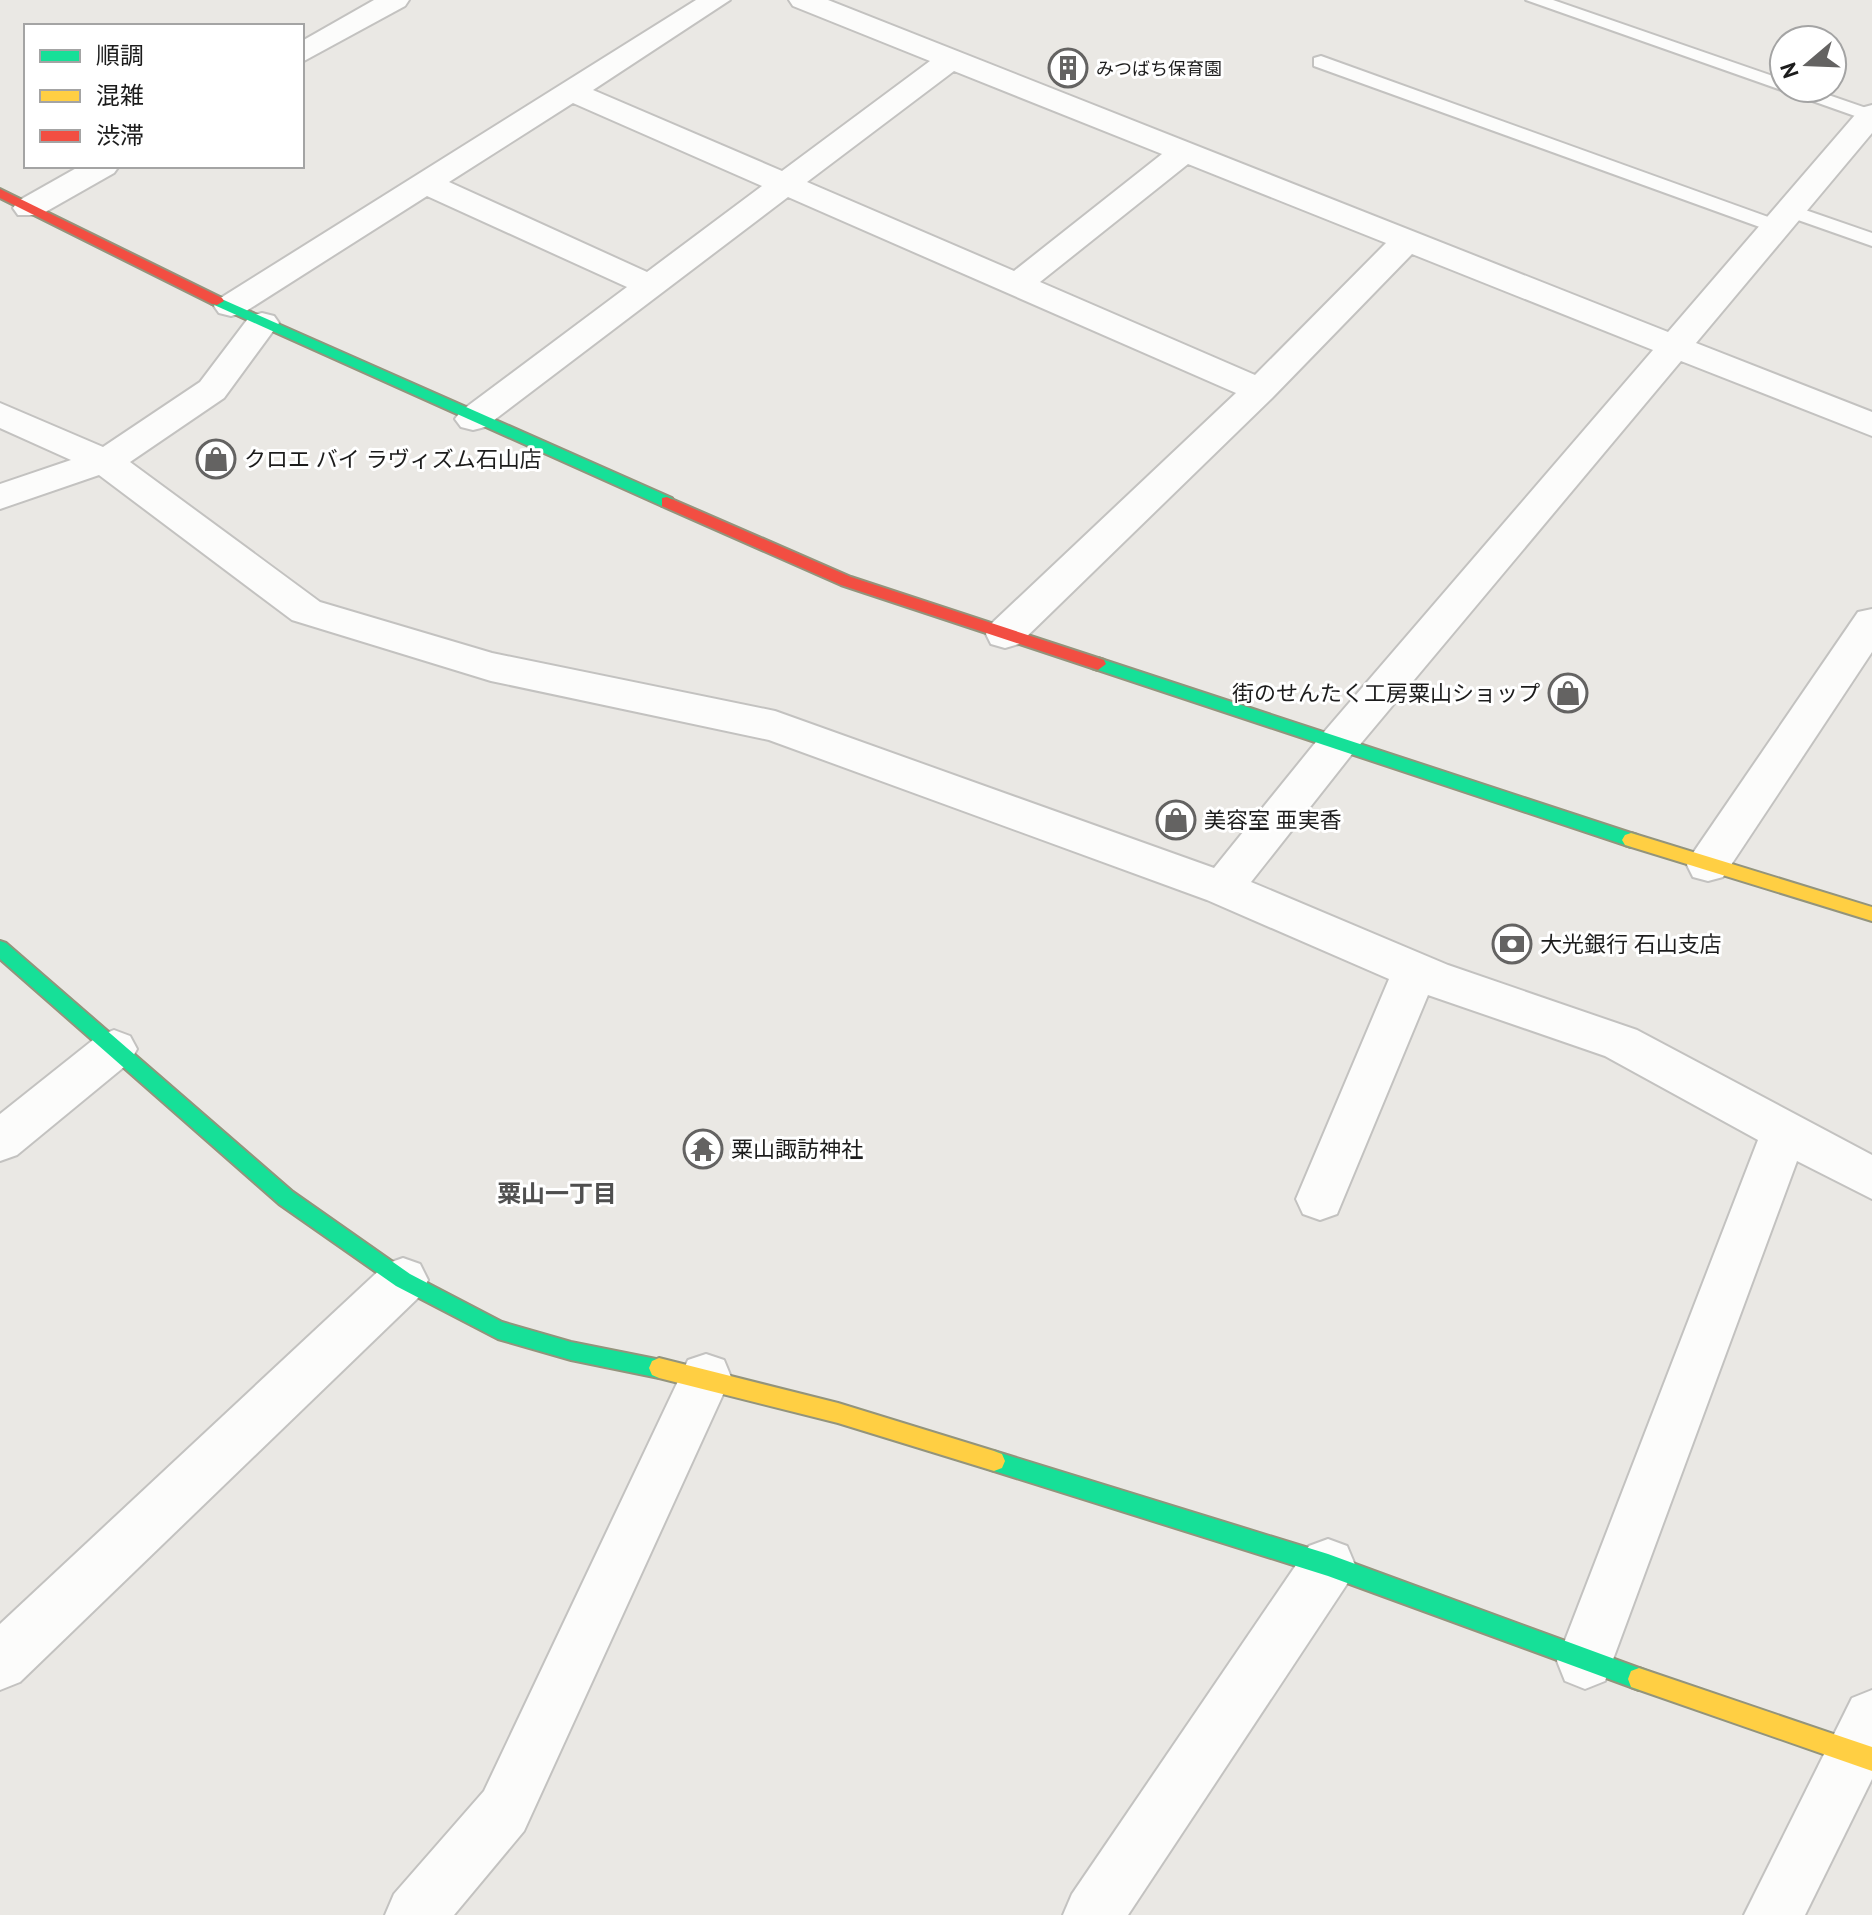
<svg xmlns="http://www.w3.org/2000/svg" width="1872" height="1915" viewBox="0 0 1872 1915" font-family="'PT Sans','Noto Sans JP',sans-serif">
  <rect width="100%" height="100%" fill="#eae8e4"/>
  <g fill="none" stroke-linecap="round" stroke-linejoin="round">
    <defs>
      <g id="lane">
        <polygon points="1526,0 1553,0 1784,80 1784,88 1808,88 1872,110 1872,122"/>
        <polygon points="1321,56 1782,222 1785,226 1782,230 1768,230 1314,66 1314,58"/>
        <polygon points="1788,204 1872,233 1872,246 1781,214 1778,210 1781,206"/>
      </g>
      <g id="street">
        <polygon points="374,0 409,0 405,6 302,62 302,41"/>
        <path d="M696,0H730L593,90L782,171L930,61L793,6L789,0H828L1668,332L1861,108L1872,105V133L1696,343L1872,412V436L1681,361L1352,754L1251,882L1448,965L1637,1030L1872,1155V1199L1797,1161L1605,1681L1585,1689L1565,1681L1557,1661L1758,1140L1605,1056L1428,995L1337,1214L1320,1220L1303,1214L1296,1199L1389,979L1207,900L769,740L491,681L292,620L99,475L0,509V484L71,460L0,428V403L103,447L200,382L250,316L262,313L274,316L279,323L224,398L130,462L320,602L492,653L775,711L1214,868L1324,732L1653,350L1412,254L1272,398L1019,644L1005,648L991,644L986,634L991,624L1236,393L788,197L485,427L473,430L461,427L455,419L461,411L627,287L427,196L243,313L231,316L219,313L214,306L219,299ZM954,71L1162,154L1014,271L807,182ZM573,103L762,186L647,272L449,182ZM1188,164L1386,243L1255,375L1040,282Z"/>
        <polygon points="80,166 119,166 114,173 40,215 18,215 13,208 18,201"/>
        <polygon points="1872,609 1872,652 1723,877 1708,881 1693,877 1687,865 1693,853 1858,612"/>
        <polygon points="114,1030 130,1036 137,1049 130,1062 17,1155 0,1161 0,1114 98,1036"/>
        <polygon points="403,1258 420,1264 428,1280 420,1296 20,1682 0,1690 0,1624 386,1264"/>
        <polygon points="706,1354 724,1360 731,1377 524,1831 454,1915 385,1915 394,1894 484,1791 688,1360"/>
        <polygon points="1328,1539 1347,1546 1355,1565 1347,1584 1128,1915 1063,1915 1072,1894 1309,1546"/>
        <polygon points="1872,1690 1872,1779 1805,1915 1744,1915 1852,1698"/>
      </g>
      <g id="fast">
        <polygon points="217,297 672,498 674,502 672,506 662,506 212,304 210,301"/>
        <polygon points="1098,658 1637,835 1640,840 1631,847 1092,668 1090,664 1092,660"/>
        <polygon points="0,941 6,943 293,1192 410,1274 502,1322 571,1342 666,1361 669,1368 666,1375 659,1378 571,1360 498,1339 396,1286 279,1204 0,959"/>
        <polygon points="994,1451 1328,1554 1639,1668 1647,1671 1650,1679 1647,1687 1639,1690 1328,1576 994,1471 986,1468 983,1461 986,1454"/>
      </g>
      <g id="slow">
        <polygon points="1631,833 1872,907 1872,921 1625,845 1622,840 1625,835"/>
        <polygon points="659,1358 838,1403 994,1451 1002,1454 1005,1461 1002,1468 994,1471 838,1423 659,1378 652,1375 649,1368 652,1361"/>
        <polygon points="1639,1668 1872,1747 1872,1771 1631,1687 1628,1679 1631,1671"/>
      </g>
      <g id="jam">
        <polygon points="0,189 222,298 224,301 217,305 212,304 0,198"/>
        <polygon points="667,497 851,577 1104,660 1106,664 1098,670 1092,668 841,585 662,506 662,498"/>
      </g>
    </defs>
    <use href="#lane" stroke="#c3c2c0" stroke-width="4"/>
    <use href="#street" stroke="#c3c2c0" stroke-width="4"/>
    <use href="#fast" stroke="#93947c" stroke-width="4"/>
    <use href="#slow" stroke="#93947c" stroke-width="4"/>
    <use href="#jam" stroke="#93947c" stroke-width="4"/>
    <use href="#lane" fill="#fcfcfb" fill-rule="evenodd"/>
    <use href="#street" fill="#fcfcfb" fill-rule="evenodd"/>
    <use href="#fast" fill="#16e098" fill-rule="evenodd"/>
    <use href="#slow" fill="#ffcf43" fill-rule="evenodd"/>
    <use href="#jam" fill="#f24e42" fill-rule="evenodd"/>
  </g>
  <defs>
    <symbol id="building-ring" viewBox="-11 -11 22 22"><circle r="9.5" fill="#fff" stroke="#646362" stroke-width="1.5"/><path d="M-4-6H4V6H1V3H-1V6H-4ZM-2.5-4.3h1.7v1.8h-1.7ZM.8-4.3h1.7v1.8H.8ZM-2.5-1h1.7V.8h-1.7ZM.8-1h1.7V.8H.8Z" fill="#646362"/></symbol>
    <symbol id="shop-ring" viewBox="-11 -11 22 22"><circle r="9.5" fill="#fff" stroke="#646362" stroke-width="1.5"/><path d="M-5-2.5h2.3a2.7 3.5 0 0 1 5.4 0H5L5.5 6h-11ZM-1.5-2.5h3a1.5 2.3 0 0 0-3 0Z" fill="#646362"/></symbol>
    <symbol id="bank-ring" viewBox="-11 -11 22 22"><circle r="9.5" fill="#fff" stroke="#646362" stroke-width="1.5"/><path d="M-6-4H6V4H-6ZM0-2.3a2.3 2.3 0 1 0 0 4.6a2.3 2.3 0 1 0 0-4.6Z" fill="#646362"/></symbol>
    <symbol id="temple-ring" viewBox="-11 -11 22 22"><circle r="9.5" fill="#fff" stroke="#646362" stroke-width="1.5"/><path d="M0-6L5-2H3V0L6.5 2.5H4V6H1.5V3h-3V6H-4V2.5H-6.5L-3 0V-2H-5Z" fill="#646362"/></symbol>
  </defs>
  <g fill-rule="evenodd">
    <use href="#building-ring" x="1046" y="46" width="44" height="44"/>
    <use href="#shop-ring" x="194" y="437" width="44" height="44"/>
    <use href="#shop-ring" x="1546" y="671" width="44" height="44"/>
    <use href="#shop-ring" x="1154" y="798" width="44" height="44"/>
    <use href="#bank-ring" x="1490" y="922" width="44" height="44"/>
    <use href="#temple-ring" x="681" y="1127" width="44" height="44"/>
  </g>
  <g text-anchor="middle" dominant-baseline="central" stroke-width="6" stroke-linejoin="round" paint-order="stroke">
    <g font-size="18" fill="#1c1c1c" stroke="#fff" text-anchor="start">
      <text x="1096" y="68">みつばち保育園</text>
    </g>
    <g font-size="22" fill="#1c1c1c" stroke="#fff" text-anchor="start">
      <text x="244" y="459">クロエ バイ ラヴィズム石山店</text>
      <text x="1540" y="693" text-anchor="end">街のせんたく工房粟山ショップ</text>
      <text x="1204" y="820">美容室 亜実香</text>
      <text x="1540" y="944">大光銀行 石山支店</text>
      <text x="731" y="1149">粟山諏訪神社</text>
    </g>
    <g font-size="24" font-weight="bold" fill="#4f4f4f" stroke="#fff">
      <text x="557" y="1193">粟山一丁目</text>
    </g>
  </g>
  <rect x="24" y="24" width="280" height="144" fill="#ffffff" stroke="#a4a4a4" stroke-width="2"/>
  <rect x="40" y="50" width="40" height="12" fill="#16e098" stroke="#a4a4a4" stroke-width="2"/>
  <text x="96" y="64" font-size="24" fill="#1c1c1c">順調</text>
  <rect x="40" y="90" width="40" height="12" fill="#ffcf43" stroke="#a4a4a4" stroke-width="2"/>
  <text x="96" y="104" font-size="24" fill="#1c1c1c">混雑</text>
  <rect x="40" y="130" width="40" height="12" fill="#f24e42" stroke="#a4a4a4" stroke-width="2"/>
  <text x="96" y="144" font-size="24" fill="#1c1c1c">渋滞</text>
  <g transform="translate(1808 64) rotate(251)"><circle r="38" fill="#ffffff" stroke="#a4a4a4" stroke-width="2"/>
  <path d="M0-6L14 30L0 20L-14 30Z" fill="#646362"/>
  <text y="-12" font-size="22" font-weight="bold" text-anchor="middle" fill="#1c1c1c">N</text>
  </g>
</svg>
